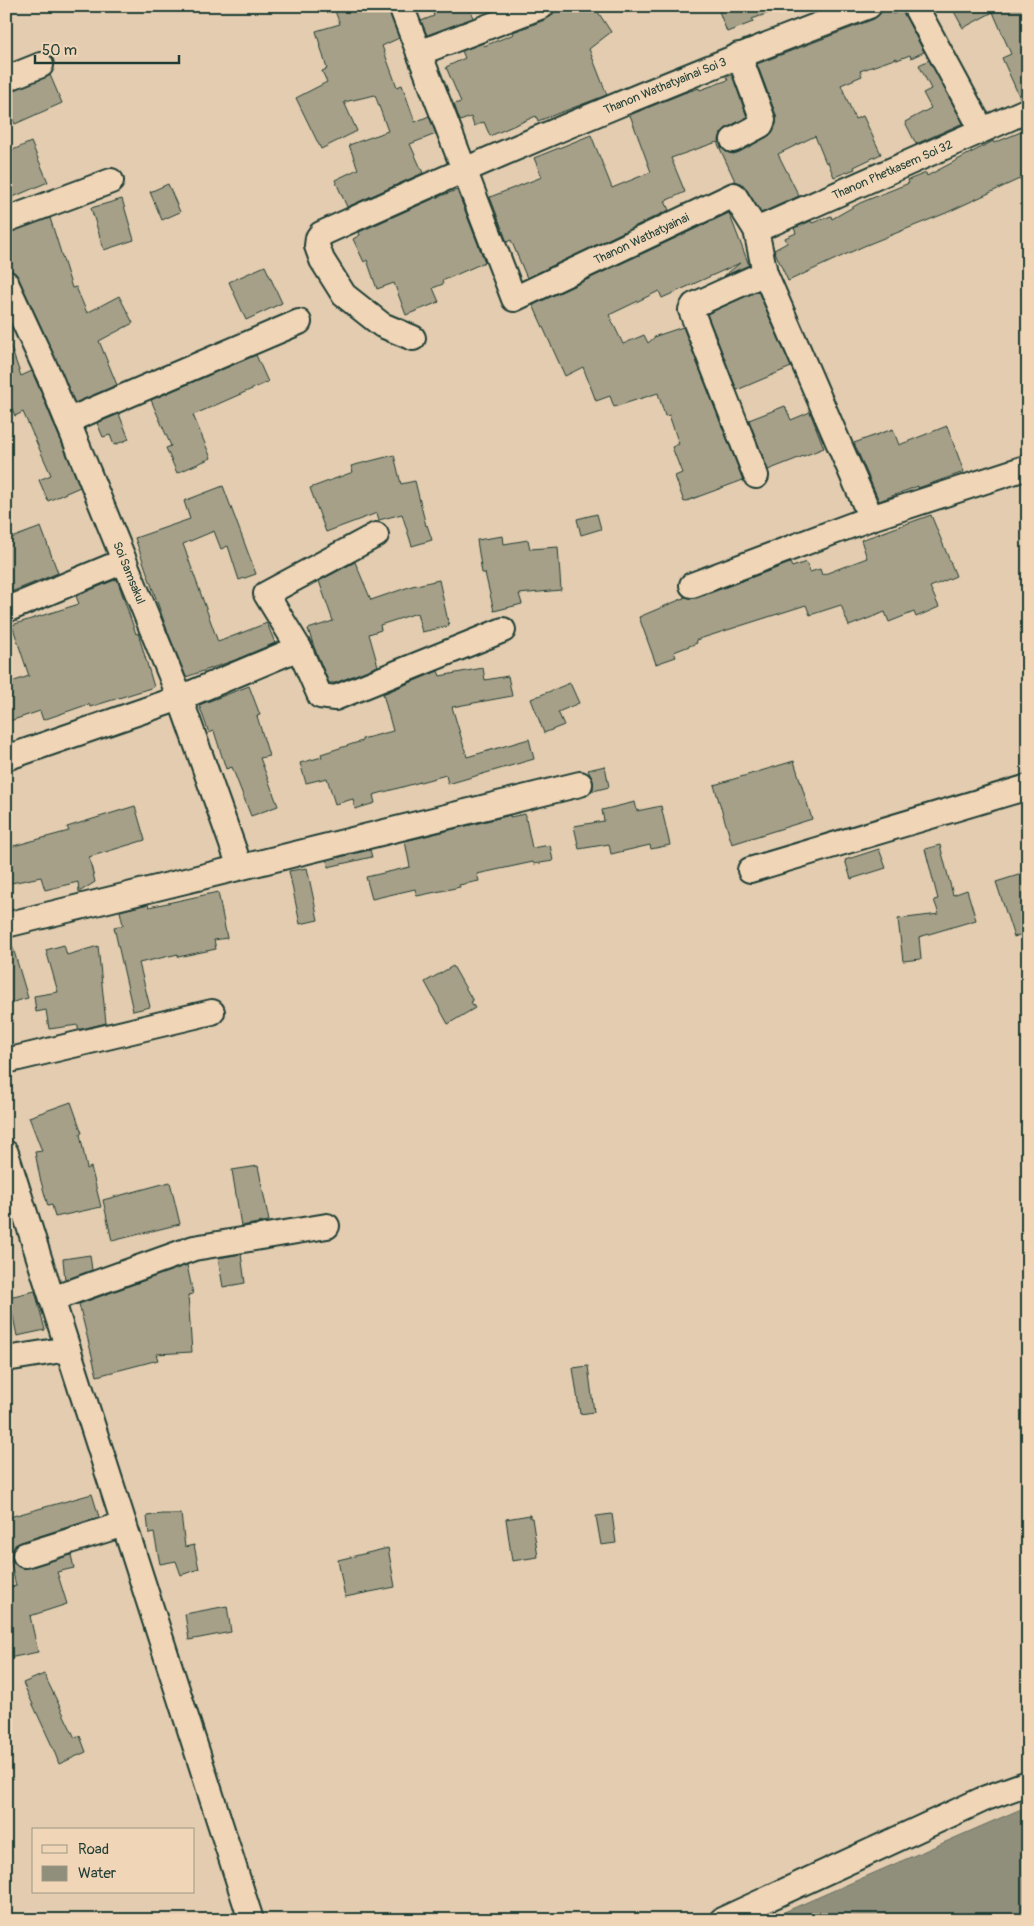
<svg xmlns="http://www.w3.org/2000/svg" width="1034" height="1926" viewBox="0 0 1034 1926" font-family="Pangolin,sans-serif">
  <rect width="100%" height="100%" fill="#e3ccaf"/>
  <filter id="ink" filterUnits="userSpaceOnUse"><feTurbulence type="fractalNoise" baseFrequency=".02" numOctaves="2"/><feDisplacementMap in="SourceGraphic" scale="10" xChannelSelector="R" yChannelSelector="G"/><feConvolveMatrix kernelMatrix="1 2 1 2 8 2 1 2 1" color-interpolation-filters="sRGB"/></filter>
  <g filter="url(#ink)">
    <polygon fill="#908f7b" stroke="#636e5f" points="1028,1806 1028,1920 766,1920"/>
    <g fill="#a6a089" stroke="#1f3d34">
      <polygon points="333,6 388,6 399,38 382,46 397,87 402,85 415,122 429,116 436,134 410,144 423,173 347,207 335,180 358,169 349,145 388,131 375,95 344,102 357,131 321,149 296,98 327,82 322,71 327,69 316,31 340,24"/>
      <polygon points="451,6 469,6 473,18 427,35 421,21 434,16 433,13"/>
      <polygon points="568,6 594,6 611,32 589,49 607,95 538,121 536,116 490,136 484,122 474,126 471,117 460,121 454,104 461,102 446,67 465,58 462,51 483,43 484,46 514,34 513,32 519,30 547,19 554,12"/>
      <polygon points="717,6 782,6 783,8 752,19 753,22 727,32"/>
      <polygon points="885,6 890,6 893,14 902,10 924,52 911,58 910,55 897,60 897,58 860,71 862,76 841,85 855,119 863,116 881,154 854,167 855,169 834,177 828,162 826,163 815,136 778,154 799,196 761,213 745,187 740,183 735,181 717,142 671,158 685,192 665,201 669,210 527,278 511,240 507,242 490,197 542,177 534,158 591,135 612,188 651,172 630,115 684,93 699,88 700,90 728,80 726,77 732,75 747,117 726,128 721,133 719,140 721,147 726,152 733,154 739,152 767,137 773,131 776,124 776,115 757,64 874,19 879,15 883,7"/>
      <polygon points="951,6 1028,6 1028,97 1020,98 1002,58 1011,54 993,12 963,28"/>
      <polygon points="929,60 963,123 916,144 905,122 931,108 923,93 931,89 919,65"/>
      <polygon points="50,75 62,103 15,124 6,105 6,92"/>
      <polygon points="1028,129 1028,175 946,213 864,246 788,281 774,250 787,243 785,238 796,233 794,228 811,221 812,223 831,216 832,219 860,203 909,183 908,180 926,173 927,176 993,141 994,143"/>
      <polygon points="31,142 48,182 13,197 6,182 6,153"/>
      <polygon points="168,184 180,212 162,220 150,192"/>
      <polygon points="457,190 485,262 442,281 443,284 433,288 439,302 406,315 394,283 377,289 367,260 364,262 353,239 360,235 359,232 435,198"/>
      <polygon points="122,199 134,240 104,250 91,208"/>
      <polygon points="729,213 749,265 724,276 740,263 662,298 659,291 609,315 623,344 644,335 648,343 656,336 683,327 743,480 684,502 675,476 682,473 672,447 679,444 669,415 665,416 658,393 614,407 610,396 596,401 583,367 565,376 533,305"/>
      <polygon points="50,218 72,288 76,287 87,313 119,296 133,323 99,341 117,385 75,403 18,277 13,272 6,269 6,233"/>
      <polygon points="265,266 282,303 246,320 229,282"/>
      <polygon points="758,291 791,367 737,390 707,314"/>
      <polygon points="6,342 9,342 21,376 32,371 80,487 48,501 39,480 51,475 23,412 15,416 6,394"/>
      <polygon points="256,355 268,382 193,415 211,458 177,473 166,448 171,446 151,400"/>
      <polygon points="785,406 791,420 810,412 824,448 768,470 749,420"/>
      <polygon points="119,414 129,439 114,445 110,435 103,437 97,423"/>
      <polygon points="947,426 964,472 918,488 918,486 879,501 854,443 893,429 899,445"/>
      <polygon points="394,455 401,484 415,481 426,526 427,525 432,540 412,546 402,514 379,520 377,513 326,532 310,488 353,472 351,466"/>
      <polygon points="223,486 256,574 239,580 228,546 221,549 214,531 183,544 218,642 267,623 275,643 235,660 186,677 168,633 135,538 190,519 184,501"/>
      <polygon points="597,514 601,529 581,535 577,519"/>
      <polygon points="931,515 956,576 930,587 939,607 916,617 914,612 889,622 885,612 849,626 841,605 810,615 806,605 696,640 697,643 674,652 676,657 656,664 639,617 684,598 683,597 697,598 790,563 792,567 806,562 810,572 820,569 822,575 867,558 861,540"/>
      <polygon points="41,527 58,573 6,594 6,540"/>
      <polygon points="503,536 504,544 528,540 530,549 558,547 561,590 519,594 522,604 494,611 485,573 482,573 477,540"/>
      <polygon points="355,562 371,600 412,586 439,580 449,626 422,632 417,613 380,625 381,630 369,634 378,666 335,683 329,683 314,647 308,629 333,621 319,581"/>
      <polygon points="117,579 136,634 138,633 154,687 90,707 89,704 43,720 40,711 10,721 6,709 6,684 29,676 12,625 79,604 76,596"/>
      <polygon points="483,668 485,680 508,676 512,696 452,707 467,757 529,739 534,759 448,784 446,775 373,795 375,803 355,809 353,799 335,804 327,778 306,783 300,763 322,757 321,754 362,741 362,739 393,731 383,694 438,671 440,676"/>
      <polygon points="570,683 579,703 558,712 564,725 544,733 531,699"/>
      <polygon points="249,686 260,715 257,716 269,756 260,758 278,806 251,816 232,767 226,769 214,731 209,733 199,705"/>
      <polygon points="794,761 812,819 732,844 714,785"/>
      <polygon points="605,766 609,787 593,791 593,781 588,770"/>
      <polygon points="635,802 637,811 661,806 670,845 651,849 650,845 611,854 609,844 579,849 574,826 604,821 602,810"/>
      <polygon points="135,806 145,840 89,857 95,882 79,892 78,882 45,890 41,877 6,884 6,848 69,831 67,827"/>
      <polygon points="525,814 532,848 550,845 553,861 534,864 533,862 477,874 479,881 459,885 460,887 417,896 415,889 372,899 366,877 410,867 405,841 510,815 510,817"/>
      <polygon points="940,845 953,895 967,890 976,920 919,937 921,959 903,961 898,919 939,914 934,900 938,899 925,849"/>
      <polygon points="879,849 886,868 851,879 845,860"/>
      <polygon points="370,850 372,857 328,867 327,860"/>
      <polygon points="307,868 318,920 300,924 289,871"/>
      <polygon points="1028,872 1028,932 1014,937 996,882"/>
      <polygon points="218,892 227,938 214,940 216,949 178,957 178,954 139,963 150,1007 133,1011 114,927 123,925 120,911 148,904 149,907"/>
      <polygon points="10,938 28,998 6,1004 6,939"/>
      <polygon points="64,945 67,955 98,946 106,1023 82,1029 78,1029 78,1025 49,1029 46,1010 36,1012 34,996 58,992 46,950"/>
      <polygon points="453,966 473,1001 471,1002 475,1008 448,1024 425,982"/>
      <polygon points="71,1102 82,1133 80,1134 87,1169 91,1167 101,1207 55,1217 52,1205 48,1206 40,1178 35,1152 42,1151 29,1117"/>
      <polygon points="258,1166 269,1221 241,1226 232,1170"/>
      <polygon points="170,1182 180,1224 112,1241 103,1200"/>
      <polygon points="241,1254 245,1283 223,1287 218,1258"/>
      <polygon points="90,1255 92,1270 65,1280 63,1259"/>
      <polygon points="187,1265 193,1294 188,1295 192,1352 156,1354 158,1360 97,1376 79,1304"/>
      <polygon points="35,1291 45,1330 17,1336 9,1297"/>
      <polygon points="588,1366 594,1412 580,1414 573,1368"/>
      <polygon points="92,1494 99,1517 21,1542 15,1545 12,1552 12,1560 16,1565 22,1568 29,1568 71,1555 74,1568 57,1572 67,1604 30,1616 38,1652 9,1658 6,1645 6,1588 16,1586 6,1542 6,1518"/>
      <polygon points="162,1514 181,1514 185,1547 194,1545 199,1569 181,1575 176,1561 160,1564 154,1533 149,1534 147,1516"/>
      <polygon points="612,1514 616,1543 601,1545 596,1516"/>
      <polygon points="530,1515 530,1518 532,1518 538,1557 512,1561 506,1519"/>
      <polygon points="388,1548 395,1587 345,1597 338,1560"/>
      <polygon points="227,1606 231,1632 189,1640 185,1614"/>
      <polygon points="44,1674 75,1738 80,1736 86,1752 59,1764 53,1748 23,1683"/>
    </g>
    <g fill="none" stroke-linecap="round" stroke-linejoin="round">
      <defs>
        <g id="minor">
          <path id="s1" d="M401,6L514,299L734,195L756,230L765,273L871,518"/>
          <polyline points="915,6 982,130"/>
          <polyline points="419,53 542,6"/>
          <polyline points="6,79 41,65"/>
          <polyline points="733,140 761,125 763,120 739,55"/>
          <polyline points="6,220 111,181"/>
          <path id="s2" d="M756,230L1028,110"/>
          <path id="s3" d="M6,283L50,378L180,698L240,867"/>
          <path id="s4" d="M413,338L382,325L344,295L322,260L317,246L318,238L321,234C501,152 684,75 869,6"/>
          <polyline points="67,421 299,322"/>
          <polyline points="756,476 691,310 694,305 765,273"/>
          <polyline points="376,535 266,594 299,648 320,696 335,698 503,630"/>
          <polyline points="692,585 871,518 1028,467"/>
          <polyline points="6,610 124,561"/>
          <polyline points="6,758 180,698 299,648"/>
          <polyline points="750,870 1028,787"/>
          <polyline points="6,925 580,784"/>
          <polyline points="6,1061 212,1012"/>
          <polyline points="6,1153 52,1299 251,1920"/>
          <polyline points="52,1299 194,1248 327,1226"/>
          <polyline points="6,1359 68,1349"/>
          <polyline points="25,1555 124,1524"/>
          <polyline points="722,1920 986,1798 1028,1783"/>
        </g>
      </defs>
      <use href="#minor" stroke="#1f3d34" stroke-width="28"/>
      <use href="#minor" stroke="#f0d5b7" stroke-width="24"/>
    </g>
  </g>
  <g text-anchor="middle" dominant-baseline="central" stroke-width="4" stroke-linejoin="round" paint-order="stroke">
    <g font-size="12" fill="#1f3d34" stroke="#f0d5b7">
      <text stroke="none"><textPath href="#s4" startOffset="526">Thanon Wathatyainai Soi 3</textPath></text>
      <text stroke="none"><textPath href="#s2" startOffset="149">Thanon Phetkasem Soi 32</textPath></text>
      <text stroke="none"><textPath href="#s1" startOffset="455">Thanon Wathatyainai</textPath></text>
      <text stroke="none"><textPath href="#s3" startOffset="315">Soi Samsakul</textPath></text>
    </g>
  </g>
  <rect width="1034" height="1926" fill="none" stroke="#f0d5b7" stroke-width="25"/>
  <rect x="12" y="12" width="1009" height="1901" fill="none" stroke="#1f3d34" stroke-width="2" filter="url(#ink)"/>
  <rect x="32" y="1828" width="162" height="65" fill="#f0d5b7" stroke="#9c9883"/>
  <rect x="42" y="1845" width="25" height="8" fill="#f0d5b7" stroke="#9c9883"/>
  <text x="78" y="1854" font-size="15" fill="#1f3d34">Road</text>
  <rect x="42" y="1866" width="25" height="15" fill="#908f7b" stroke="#9c9883"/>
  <text x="78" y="1878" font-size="15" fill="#1f3d34">Water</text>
  <path d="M35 55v8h144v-8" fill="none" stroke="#1f3d34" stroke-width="2.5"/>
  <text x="42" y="55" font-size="15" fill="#1f3d34" stroke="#f0d5b7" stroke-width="4" paint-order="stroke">50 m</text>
</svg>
